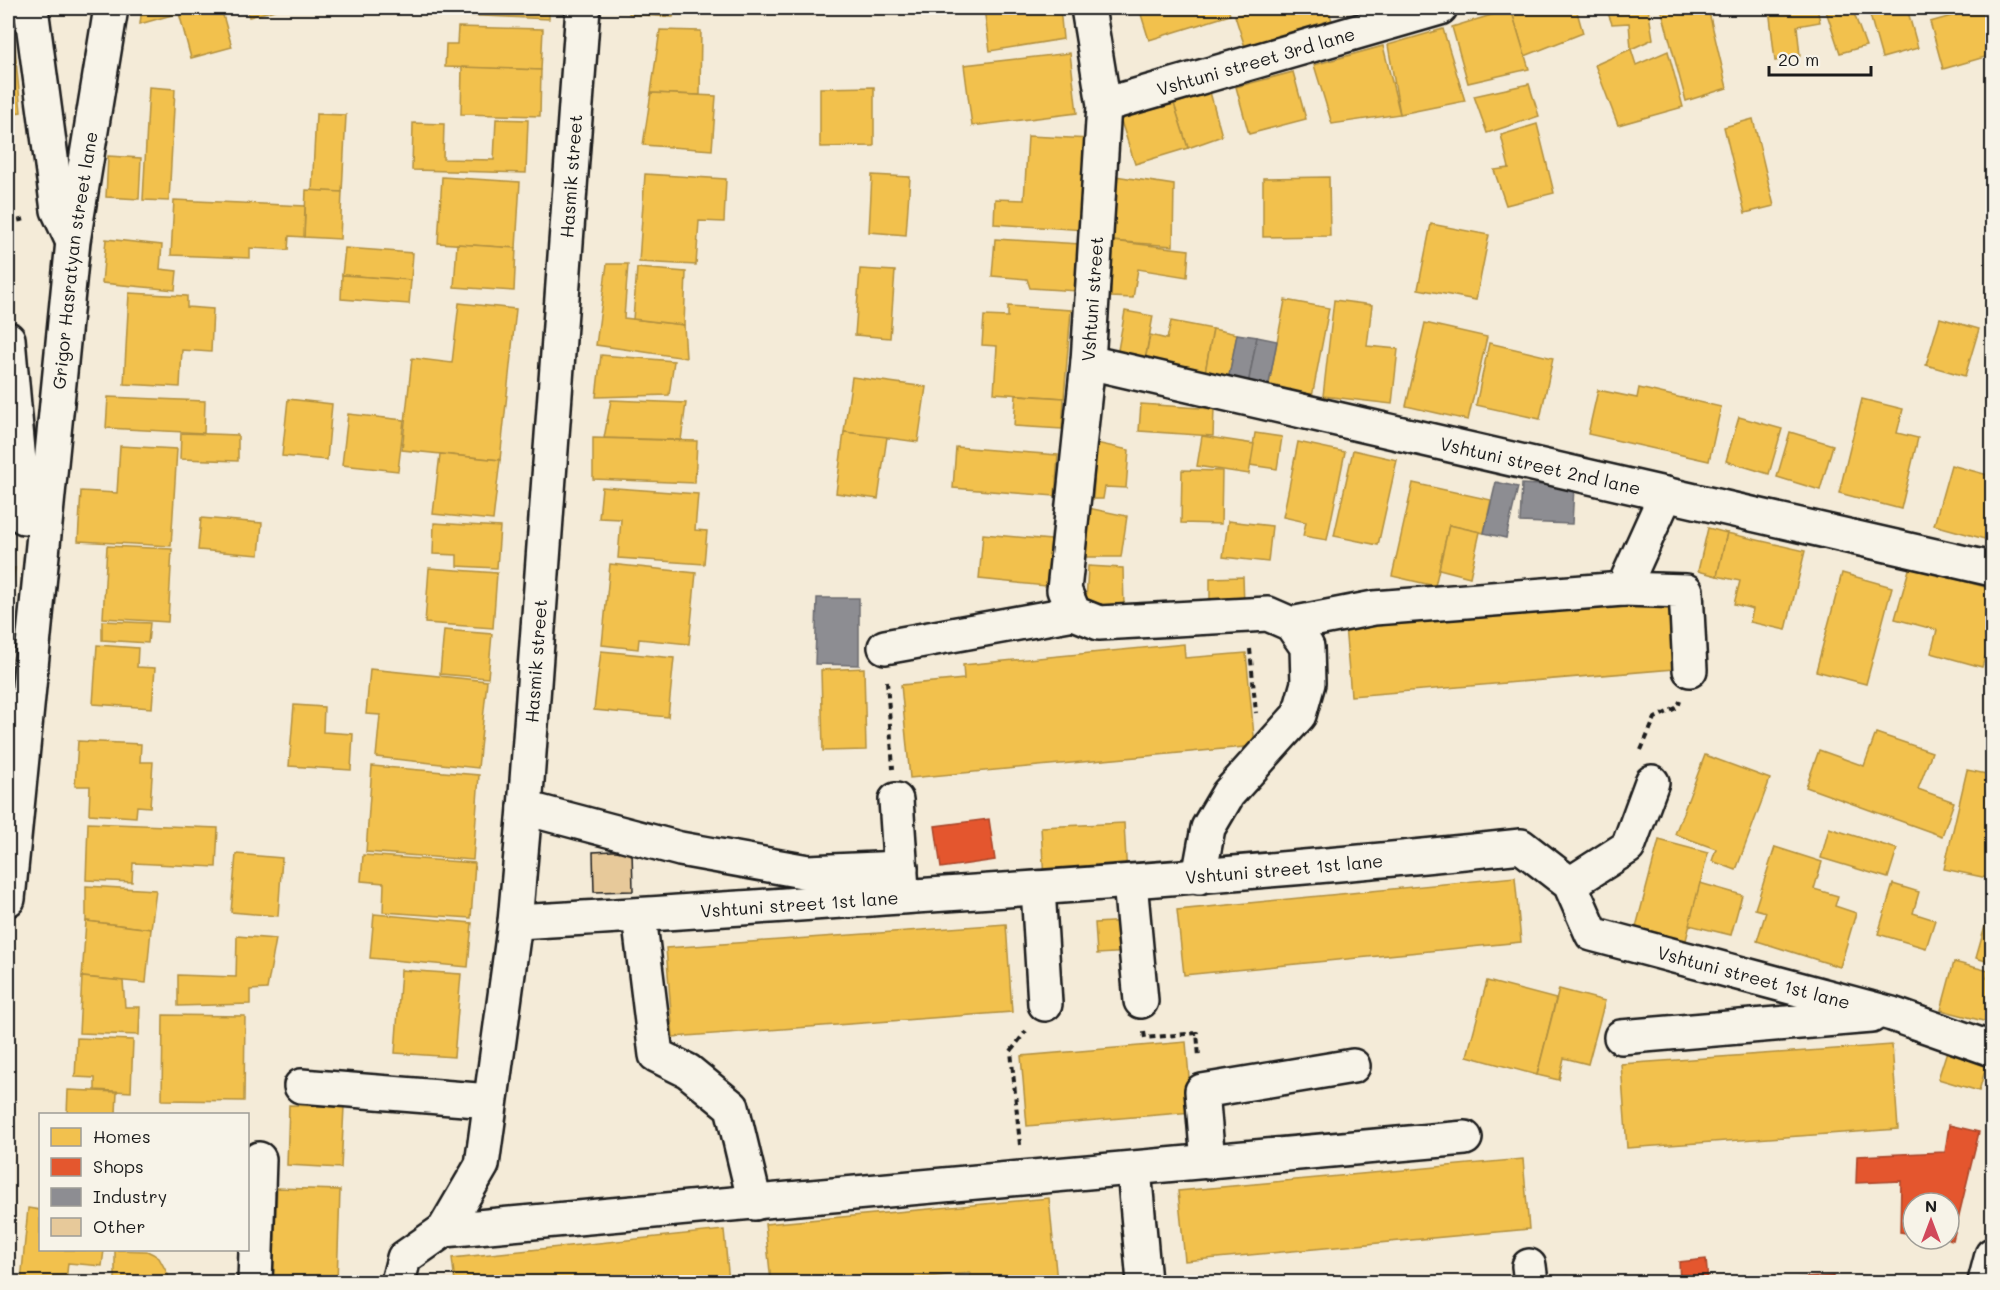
<svg xmlns="http://www.w3.org/2000/svg" width="2000" height="1290" viewBox="0 0 2000 1290" font-family="Mali,sans-serif">
  <rect width="100%" height="100%" fill="#f4ebd8"/>
  <filter id="ink" filterUnits="userSpaceOnUse"><feTurbulence type="fractalNoise" baseFrequency=".0167" numOctaves="2"/><feDisplacementMap in="SourceGraphic" scale="12" xChannelSelector="R" yChannelSelector="G"/><feConvolveMatrix kernelMatrix="1 2 1 2 8 2 1 2 1" color-interpolation-filters="sRGB"/></filter>
  <g filter="url(#ink)">
    <g fill="#f2c14e" stroke="#b2903f" stroke-width="1.5">
      <polygon points="8,8 11,8 21,112 8,114"/>
      <polygon points="142,8 221,8 232,47 191,58 179,13 140,24"/>
      <polygon points="221,8 277,8 278,9 249,17 246,8 223,15"/>
      <polygon points="461,8 549,8 549,19 461,15"/>
      <polygon points="630,8 687,8 687,12 674,11 673,17 629,14"/>
      <polygon points="996,8 1060,8 1063,39 990,51 984,9"/>
      <polygon points="1139,8 1228,8 1230,15 1149,40"/>
      <polygon points="1263,8 1328,8 1333,24 1246,50 1235,16"/>
      <polygon points="1517,8 1576,8 1583,33 1525,56 1511,9"/>
      <polygon points="1606,8 1648,8 1653,39 1631,49 1629,23 1612,24"/>
      <polygon points="1661,8 1708,8 1727,88 1686,101"/>
      <polygon points="1769,8 1817,8 1820,22 1797,26 1800,56 1775,61"/>
      <polygon points="1825,8 1865,8 1852,8 1866,46 1840,53"/>
      <polygon points="1868,8 1907,8 1918,48 1882,58"/>
      <polygon points="1980,8 1992,8 1992,55 1943,69 1930,22"/>
      <polygon points="1511,9 1529,69 1468,83 1452,27"/>
      <polygon points="458,27 543,29 541,70 445,67 446,44 457,44"/>
      <polygon points="1443,29 1465,101 1400,114 1388,45"/>
      <polygon points="660,30 701,31 700,95 651,93"/>
      <polygon points="1383,46 1400,114 1332,124 1314,65"/>
      <polygon points="1631,49 1636,65 1668,51 1683,107 1618,125 1595,65"/>
      <polygon points="1070,53 1077,113 972,126 964,65"/>
      <polygon points="462,67 541,70 540,116 461,114"/>
      <polygon points="1293,72 1306,119 1249,134 1236,87"/>
      <polygon points="1529,84 1539,116 1487,133 1474,96"/>
      <polygon points="149,87 175,89 169,201 143,200"/>
      <polygon points="874,87 874,146 820,147 820,88"/>
      <polygon points="1210,92 1222,136 1188,148 1174,104"/>
      <polygon points="651,93 716,96 712,150 643,145"/>
      <polygon points="1174,104 1188,148 1135,164 1120,118"/>
      <polygon points="316,114 346,115 342,192 312,191"/>
      <polygon points="496,119 528,120 526,173 412,170 413,123 444,124 443,159 494,160"/>
      <polygon points="1753,119 1774,206 1745,213 1724,127"/>
      <polygon points="1537,124 1554,193 1506,205 1494,170 1509,168 1501,135"/>
      <polygon points="1028,136 1092,139 1086,230 994,224 995,199 1024,200"/>
      <polygon points="108,156 141,158 139,199 106,197"/>
      <polygon points="645,174 726,179 724,222 699,221 696,265 639,262"/>
      <polygon points="872,175 910,177 906,235 869,232"/>
      <polygon points="1115,176 1174,185 1173,246 1112,241"/>
      <polygon points="442,177 520,182 516,248 438,243"/>
      <polygon points="1329,177 1330,236 1263,237 1263,178"/>
      <polygon points="306,190 342,192 340,239 304,237"/>
      <polygon points="174,200 305,206 304,237 289,236 288,250 250,248 250,258 171,255"/>
      <polygon points="1431,224 1489,235 1476,300 1418,289"/>
      <polygon points="106,239 162,245 160,269 177,271 175,290 102,283"/>
      <polygon points="995,239 1081,244 1078,291 1030,288 1027,279 992,276"/>
      <polygon points="1112,241 1189,250 1187,277 1138,269 1133,298 1111,297"/>
      <polygon points="457,244 516,248 514,291 454,287"/>
      <polygon points="345,248 413,253 411,280 342,275"/>
      <polygon points="607,264 628,264 624,318 684,325 686,358 596,345"/>
      <polygon points="637,268 686,272 684,325 633,319"/>
      <polygon points="860,269 895,271 890,338 855,335"/>
      <polygon points="342,275 411,280 409,304 341,299"/>
      <polygon points="129,293 187,296 187,307 213,309 211,352 182,350 180,387 124,384"/>
      <polygon points="1285,300 1329,308 1312,397 1268,389"/>
      <polygon points="1334,300 1372,305 1367,346 1398,349 1392,404 1323,396"/>
      <polygon points="459,303 516,309 500,460 402,450 412,358 452,363"/>
      <polygon points="1008,306 1071,310 1064,398 994,393 997,346 982,345 984,316 1008,317"/>
      <polygon points="1125,311 1153,316 1144,366 1116,361"/>
      <polygon points="1940,318 1979,329 1965,376 1926,365"/>
      <polygon points="1171,321 1213,329 1204,378 1144,366 1150,335 1167,339"/>
      <polygon points="1425,323 1487,337 1468,420 1406,406"/>
      <polygon points="1213,329 1237,334 1228,381 1204,378"/>
      <polygon points="1489,343 1553,358 1540,419 1476,405"/>
      <polygon points="601,355 674,361 669,395 596,397"/>
      <polygon points="852,377 926,387 918,442 844,432"/>
      <polygon points="1639,388 1721,407 1709,461 1588,434 1598,390 1637,398"/>
      <polygon points="1016,395 1064,398 1062,429 1014,426"/>
      <polygon points="108,397 205,401 204,433 106,428"/>
      <polygon points="288,399 332,404 327,460 282,456"/>
      <polygon points="1862,399 1903,409 1897,433 1918,438 1901,509 1839,493"/>
      <polygon points="611,400 686,403 681,440 604,438"/>
      <polygon points="1141,404 1214,409 1213,436 1139,431"/>
      <polygon points="348,414 404,420 398,471 342,465"/>
      <polygon points="1739,417 1782,429 1769,474 1726,461"/>
      <polygon points="844,432 887,437 878,499 836,493"/>
      <polygon points="1790,432 1833,445 1820,490 1777,477"/>
      <polygon points="181,433 238,435 238,461 180,459"/>
      <polygon points="1255,433 1282,437 1277,469 1250,465"/>
      <polygon points="1202,436 1254,444 1249,474 1197,466"/>
      <polygon points="593,438 697,441 695,483 593,479"/>
      <polygon points="1298,442 1345,452 1327,540 1303,536 1306,522 1283,517"/>
      <polygon points="1096,443 1129,450 1126,488 1105,487 1103,499 1093,499"/>
      <polygon points="120,446 177,449 171,546 78,541 81,491 117,493"/>
      <polygon points="956,447 1058,455 1055,496 953,488"/>
      <polygon points="1353,450 1397,460 1378,545 1334,536"/>
      <polygon points="440,454 500,460 493,520 433,514"/>
      <polygon points="1951,465 1992,476 1992,541 1934,525"/>
      <polygon points="1182,470 1222,471 1221,524 1181,523"/>
      <polygon points="1413,483 1491,500 1484,533 1449,525 1435,586 1392,576"/>
      <polygon points="602,487 698,494 695,530 707,531 704,564 618,558 621,519 599,518"/>
      <polygon points="1088,508 1127,516 1121,557 1082,557"/>
      <polygon points="201,518 262,523 259,555 198,550"/>
      <polygon points="1228,521 1272,526 1268,562 1223,557"/>
      <polygon points="434,523 500,527 497,568 457,566 457,555 433,554"/>
      <polygon points="1449,525 1480,532 1470,577 1439,569"/>
      <polygon points="1708,528 1727,533 1717,576 1698,571"/>
      <polygon points="1727,533 1805,551 1786,630 1750,622 1753,609 1734,604 1740,581 1717,576"/>
      <polygon points="983,534 1051,540 1046,586 979,579"/>
      <polygon points="107,546 172,549 168,622 103,618"/>
      <polygon points="610,564 696,573 689,644 639,639 638,649 602,645"/>
      <polygon points="1088,566 1123,568 1124,607 1086,603"/>
      <polygon points="1910,566 1992,589 1992,645 1989,644 1982,667 1931,653 1937,630 1895,619"/>
      <polygon points="8,567 15,568 10,600 8,600"/>
      <polygon points="429,568 497,573 493,628 425,623"/>
      <polygon points="1842,573 1892,587 1866,684 1816,671"/>
      <polygon points="1243,577 1244,605 1210,606 1210,578"/>
      <polygon points="1680,599 1686,668 1351,696 1345,626"/>
      <polygon points="102,621 150,623 148,643 102,640"/>
      <polygon points="444,630 492,634 488,678 440,674"/>
      <polygon points="1184,644 1185,658 1246,653 1255,746 910,778 901,685 964,679 963,665"/>
      <polygon points="97,645 138,648 137,667 155,668 152,708 93,704"/>
      <polygon points="601,651 674,658 668,717 594,710"/>
      <polygon points="864,668 866,750 823,751 821,670"/>
      <polygon points="370,669 487,681 478,768 376,757 380,715 366,714"/>
      <polygon points="294,705 324,707 323,732 353,734 351,770 289,766"/>
      <polygon points="1876,733 1932,752 1918,789 1954,802 1942,836 1806,787 1819,750 1864,766"/>
      <polygon points="78,741 141,744 140,762 153,762 150,807 137,806 136,817 89,814 90,786 75,786"/>
      <polygon points="1705,755 1770,779 1736,870 1712,861 1716,849 1675,834"/>
      <polygon points="372,766 479,775 473,860 366,852"/>
      <polygon points="1967,770 1992,775 1992,879 1944,869"/>
      <polygon points="88,823 218,828 216,867 133,863 132,882 86,880"/>
      <polygon points="1124,823 1127,877 1044,881 1041,827"/>
      <polygon points="1829,828 1897,849 1888,878 1821,858"/>
      <polygon points="1659,840 1708,853 1686,940 1636,927"/>
      <polygon points="1775,847 1822,862 1814,889 1838,896 1835,906 1856,913 1840,967 1757,941 1766,912 1755,909"/>
      <polygon points="236,854 282,858 278,916 231,912"/>
      <polygon points="363,855 475,863 471,918 383,912 384,883 361,881"/>
      <polygon points="1515,877 1521,942 1184,975 1177,910"/>
      <polygon points="1700,883 1742,895 1731,935 1689,925"/>
      <polygon points="1893,884 1919,892 1913,913 1935,920 1926,948 1878,934"/>
      <polygon points="86,886 156,890 151,929 86,921"/>
      <polygon points="374,914 472,923 468,967 370,958"/>
      <polygon points="1988,916 1992,917 1992,963 1976,958"/>
      <polygon points="86,921 151,929 146,983 82,977"/>
      <polygon points="1128,921 1131,952 1097,954 1095,923"/>
      <polygon points="1006,924 1012,1012 673,1037 666,948"/>
      <polygon points="237,936 276,939 267,989 250,990 250,1004 178,1006 178,975 236,977"/>
      <polygon points="1954,962 1989,971 1987,978 1992,980 1992,1016 1991,1023 1941,1010"/>
      <polygon points="401,970 461,974 454,1057 395,1053"/>
      <polygon points="82,977 123,981 125,1007 140,1007 139,1035 79,1033"/>
      <polygon points="1487,981 1556,999 1537,1075 1467,1056"/>
      <polygon points="1559,989 1605,1001 1588,1064 1564,1058 1559,1080 1537,1075"/>
      <polygon points="163,1015 245,1016 244,1101 162,1100"/>
      <polygon points="77,1038 133,1040 131,1092 95,1090 95,1078 75,1077"/>
      <polygon points="1186,1042 1192,1112 1027,1126 1021,1056"/>
      <polygon points="1892,1045 1898,1129 1627,1148 1621,1064"/>
      <polygon points="1948,1048 1988,1060 1979,1091 1938,1079"/>
      <polygon points="68,1090 117,1092 116,1114 67,1114"/>
      <polygon points="289,1105 344,1107 341,1168 287,1165"/>
      <polygon points="1523,1159 1529,1229 1185,1261 1178,1191"/>
      <polygon points="277,1188 340,1190 337,1282 273,1282"/>
      <polygon points="1049,1198 1057,1282 970,1282 970,1273 870,1282 771,1282 765,1224"/>
      <polygon points="28,1208 40,1210 40,1250 104,1250 102,1266 68,1263 66,1282 21,1282"/>
      <polygon points="724,1230 729,1282 455,1282 452,1258"/>
      <polygon points="115,1250 147,1251 153,1254 159,1258 172,1282 109,1282 109,1281 115,1281"/>
    </g>
    <g fill="#e4572e" stroke="#a84529" stroke-width="1.5">
      <polygon points="989,819 995,860 941,868 935,826"/>
      <polygon points="1949,1125 1979,1132 1953,1240 1948,1239 1949,1203 1913,1203 1913,1234 1900,1232 1901,1181 1856,1183 1857,1156 1945,1152"/>
      <polygon points="1706,1259 1708,1282 1680,1282 1679,1262"/>
      <polygon points="1568,1276 1568,1282 1538,1282 1538,1279"/>
      <polygon points="1833,1276 1833,1282 1750,1282"/>
    </g>
    <g fill="#8d8d92" stroke="#6b6b6f" stroke-width="1.5">
      <polygon points="1237,334 1257,337 1248,385 1228,381"/>
      <polygon points="1257,337 1277,341 1268,389 1248,385"/>
      <polygon points="1496,482 1518,487 1506,538 1484,533"/>
      <polygon points="1522,484 1574,487 1572,524 1520,522"/>
      <polygon points="817,598 859,598 859,665 815,664"/>
    </g>
    <polygon fill="#e7c99a" stroke="#1c1c1c" stroke-width="1.5" points="632,850 633,891 594,892 593,852"/>
    <g fill="none" stroke-linecap="round" stroke-linejoin="round">
      <defs>
        <g id="minor">
          <polyline points="31,8 58,210 72,240"/>
          <polyline points="1088,8 1104,105 1088,362 1064,590 1074,613 1099,623 1268,614 1291,624 1307,647 1308,683 1299,715 1228,794 1208,828 1199,877"/>
          <path id="s1" d="M1104,105L1440,8"/>
          <polyline points="8,339 24,517"/>
          <path id="s2" d="M1088,362L1992,569"/>
          <polyline points="1623,589 1686,591 1690,670"/>
          <polyline points="1291,624 1374,608 1623,589 1666,494"/>
          <polyline points="885,647 1074,613"/>
          <polyline points="896,800 902,889"/>
          <polyline points="525,808 680,849 808,872 901,868"/>
          <polyline points="1130,882 1141,1001"/>
          <polyline points="1570,884 1628,847 1652,782"/>
          <polyline points="1038,888 1045,1004"/>
          <path id="s3" d="M8,899L73,241L111,8"/>
          <polyline points="639,916 656,1055 688,1071 732,1107 755,1203"/>
          <path id="s4" d="M515,922C648,915 781,905 915,896C1117,883 1319,868 1521,846L1570,884L1592,934L1892,1014L1992,1049"/>
          <polyline points="1621,1037 1871,1016"/>
          <polyline points="301,1086 490,1101"/>
          <polyline points="1208,1162 1202,1091 1353,1066"/>
          <polyline points="1134,1169 1144,1282"/>
          <polyline points="444,1230 1465,1138"/>
          <polyline points="1529,1266 1531,1282"/>
          <polyline points="255,1282 259,1159"/>
          <path id="s5" d="M398,1282L404,1258L444,1230L482,1165L515,922L525,808L583,8"/>
        </g>
        <polyline id="major" points="1985,1282 1992,1255"/>
      </defs>
      <use href="#minor" stroke="#1c1c1c" stroke-width="38"/>
      <use href="#major" stroke="#1c1c1c" stroke-width="38"/>
      <g stroke="#1c1c1c" stroke-width="4" stroke-dasharray="6 4.5" stroke-linecap="butt">
        <polyline points="8,223 25,219"/>
        <polyline points="1250,649 1256,713"/>
        <polyline points="887,681 893,769"/>
        <polyline points="1641,750 1655,718 1678,707 1680,701"/>
        <polyline points="1144,1032 1145,1038 1197,1033 1199,1057"/>
        <polyline points="1020,1145 1011,1051 1026,1031"/>
      </g>
      <use href="#minor" stroke="#f7f3e8" stroke-width="33"/>
      <use href="#major" stroke="#f7f3e8" stroke-width="33"/>
    </g>
  </g>
  <g text-anchor="middle" dominant-baseline="central" stroke-width="6" stroke-linejoin="round" paint-order="stroke">
    <g font-size="18" fill="#1c1c1c" stroke="#f7f3e8">
      <text stroke="none"><textPath href="#s1" startOffset="158">Vshtuni street 3rd lane</textPath></text>
      <text stroke="none"><textPath href="#s5" startOffset="1142">Hasmik street</textPath></text>
      <text stroke="none"><textPath href="#s3" startOffset="642">Grigor Hasratyan street lane</textPath></text>
      <text transform="translate(1092 299) rotate(-86)">Vshtuni street</text>
      <text stroke="none"><textPath href="#s2" startOffset="464">Vshtuni street 2nd lane</textPath></text>
      <text stroke="none"><textPath href="#s5" startOffset="656">Hasmik street</textPath></text>
      <text stroke="none"><textPath href="#s4" startOffset="771">Vshtuni street 1st lane</textPath></text>
      <text stroke="none"><textPath href="#s4" startOffset="285">Vshtuni street 1st lane</textPath></text>
      <text stroke="none"><textPath href="#s4" startOffset="1293">Vshtuni street 1st lane</textPath></text>
    </g>
  </g>
  <rect width="2000" height="1290" fill="none" stroke="#f7f3e8" stroke-width="30"/>
  <rect x="15" y="15" width="1970" height="1260" fill="none" stroke="#1c1c1c" stroke-width="2" filter="url(#ink)"/>
  <rect x="39" y="1113" width="210" height="138" fill="#f7f3e8" stroke="#9f9d96" stroke-width="1.5"/>
  <rect x="51" y="1128" width="30" height="18" fill="#f2c14e" stroke="#9f9d96" stroke-width="1.5"/>
  <text x="93" y="1143" font-size="18" fill="#1c1c1c">Homes</text>
  <rect x="51" y="1158" width="30" height="18" fill="#e4572e" stroke="#9f9d96" stroke-width="1.5"/>
  <text x="93" y="1173" font-size="18" fill="#1c1c1c">Shops</text>
  <rect x="51" y="1188" width="30" height="18" fill="#8d8d92" stroke="#9f9d96" stroke-width="1.5"/>
  <text x="93" y="1203" font-size="18" fill="#1c1c1c">Industry</text>
  <rect x="51" y="1218" width="30" height="18" fill="#e7c99a" stroke="#9f9d96" stroke-width="1.5"/>
  <text x="93" y="1233" font-size="18" fill="#1c1c1c">Other</text>
  <g transform="translate(1931 1221)"><circle r="28" fill="#f7f3e8" stroke="#9f9d96" stroke-width="1.5"/>
  <path d="M0-4.5L10 22L0 15L-10 22Z" fill="#d1495b"/>
  <text y="-9" font-size="16" font-weight="bold" text-anchor="middle" fill="#1c1c1c">N</text>
  </g>
  <path d="M1769 66v9h102v-9" fill="none" stroke="#1c1c1c" stroke-width="3"/>
  <text x="1778" y="66" font-size="18" fill="#1c1c1c" stroke="#f7f3e8" stroke-width="4.5" paint-order="stroke">20 m</text>
</svg>
